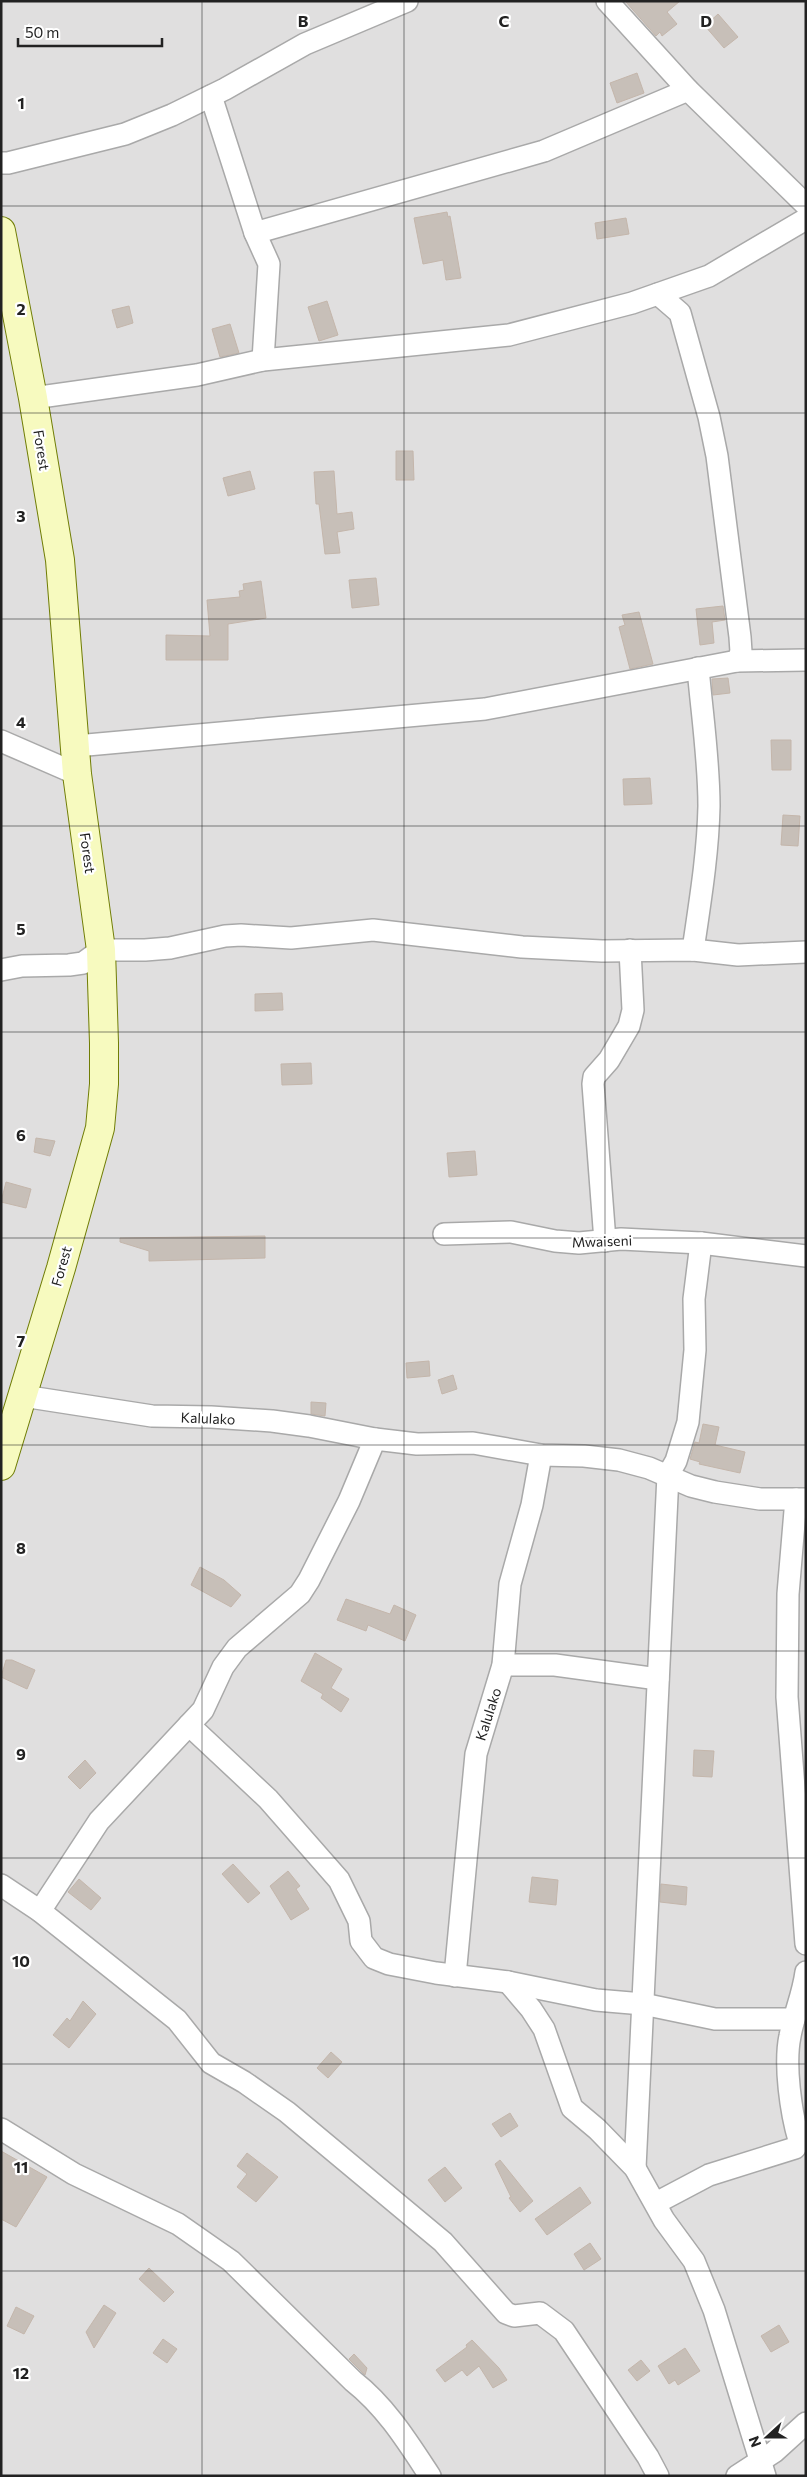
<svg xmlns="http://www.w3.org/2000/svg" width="807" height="2477" viewBox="0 0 807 2477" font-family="Commissioner,sans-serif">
  <rect width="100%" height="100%" fill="#f2efe9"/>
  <rect fill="#e0dfdf" x="1" y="1" width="805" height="2475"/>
  <g fill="#c7bfb8" stroke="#c4b6ab">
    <polygon points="625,1 680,1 667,12 677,24 662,36 660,32 656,36"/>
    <polygon points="718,14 738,37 724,48 705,26"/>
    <polygon points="637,73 644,93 617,103 610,83"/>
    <polygon points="447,212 448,217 450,216 461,278 446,280 443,260 423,264 414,218"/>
    <polygon points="626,218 629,234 597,239 595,223"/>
    <polygon points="327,301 338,335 319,341 308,307"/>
    <polygon points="129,306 133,323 117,328 112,310"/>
    <polygon points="230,324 239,353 220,357 212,329"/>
    <polygon points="396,451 413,451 414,480 396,480"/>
    <polygon points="250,471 255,489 228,496 223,478"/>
    <polygon points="334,471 337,514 352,512 354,529 337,532 340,553 325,554 319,504 316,504 314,472"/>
    <polygon points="376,578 379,605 352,608 349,580"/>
    <polygon points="261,581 266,618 228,624 228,660 166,660 166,635 210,636 207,600 240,597 239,591 244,590 243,584"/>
    <polygon points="723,606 725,620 712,622 714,643 700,645 696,609"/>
    <polygon points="639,612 653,664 630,669 619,627 625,625 622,615"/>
    <polygon points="728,678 730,693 713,695 712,679"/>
    <polygon points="771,740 791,740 791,770 772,770"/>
    <polygon points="650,778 652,804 624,805 623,779"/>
    <polygon points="783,815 800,816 798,846 781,845"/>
    <polygon points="282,993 283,1010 255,1011 255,994"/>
    <polygon points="311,1063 312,1084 282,1085 281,1064"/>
    <polygon points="36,1138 55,1141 50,1156 34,1152"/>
    <polygon points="475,1151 477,1175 449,1177 447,1153"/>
    <polygon points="6,1182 31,1189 26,1208 1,1202"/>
    <polygon points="265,1236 265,1258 149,1261 149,1251 120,1242 120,1238"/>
    <polygon points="429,1361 430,1376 407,1378 406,1363"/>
    <polygon points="453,1375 457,1389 442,1394 438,1380"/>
    <polygon points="311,1402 326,1403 325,1416 311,1414"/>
    <polygon points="703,1424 719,1427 715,1445 745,1452 740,1473 699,1464 700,1462 690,1459 695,1442 699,1443"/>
    <polygon points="200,1567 224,1580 241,1595 231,1607 191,1585"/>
    <polygon points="346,1599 390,1614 394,1605 416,1615 405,1641 368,1625 366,1631 337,1620"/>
    <polygon points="315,1653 342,1669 331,1688 349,1699 341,1712 321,1698 323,1694 301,1681"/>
    <polygon points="6,1660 12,1660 35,1670 27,1689 1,1677"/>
    <polygon points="694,1750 714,1751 712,1777 693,1776"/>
    <polygon points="85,1760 96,1773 80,1789 68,1777"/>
    <polygon points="233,1864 260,1893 248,1903 222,1874"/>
    <polygon points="288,1871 300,1886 296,1889 309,1909 291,1920 270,1886"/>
    <polygon points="532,1877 558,1880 556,1905 529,1902"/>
    <polygon points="79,1879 101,1898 91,1910 68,1892"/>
    <polygon points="661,1884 687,1887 686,1905 660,1902"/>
    <polygon points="83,2001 96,2014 69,2048 53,2035 67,2018 70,2021"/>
    <polygon points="331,2052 342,2062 328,2078 317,2068"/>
    <polygon points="510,2113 518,2126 501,2137 492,2124"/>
    <polygon points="1,2151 47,2177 16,2227 1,2219"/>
    <polygon points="247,2153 278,2177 256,2202 237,2187 247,2174 237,2166"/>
    <polygon points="500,2160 533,2201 520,2212 509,2198 511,2197 495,2164"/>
    <polygon points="445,2167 462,2188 445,2202 428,2180"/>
    <polygon points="580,2187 591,2203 547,2235 535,2219"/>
    <polygon points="590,2243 601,2259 584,2270 574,2254"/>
    <polygon points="149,2268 174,2292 164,2302 139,2279"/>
    <polygon points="104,2305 116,2313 94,2348 86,2332"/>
    <polygon points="16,2307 34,2316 24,2334 7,2326"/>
    <polygon points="779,2325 789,2342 771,2352 761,2336"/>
    <polygon points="163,2339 177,2349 167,2363 153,2353"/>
    <polygon points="472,2340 499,2368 507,2380 493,2388 479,2366 467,2376 462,2370 445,2382 436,2370 467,2347 466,2345"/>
    <polygon points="685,2348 700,2371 678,2385 675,2380 669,2384 658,2366"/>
    <polygon points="354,2354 367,2368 365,2375 349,2359"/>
    <polygon points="641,2360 650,2371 637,2381 628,2370"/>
  </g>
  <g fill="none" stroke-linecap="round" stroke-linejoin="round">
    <defs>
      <g id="street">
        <polyline points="607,1 688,90 806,205"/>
        <polyline points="211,96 255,233 269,264 263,360"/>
        <polyline points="1,163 8,163 125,134 172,115 225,89 305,44 407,1"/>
        <polyline points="255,233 544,151 688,90"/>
        <polyline points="33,398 197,375 263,360 509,335 632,303 709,276 806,219"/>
        <polyline points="737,661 806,660"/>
        <polyline points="1,741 77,774"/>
        <polyline points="76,746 485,709 737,661 741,652 740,637 717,456 709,417 680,313 658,294"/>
        <path d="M693,950C700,902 708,854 709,806C709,760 702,714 698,668"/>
        <polyline points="1,970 22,966 69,965 83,963 101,950 145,950 170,948 225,936 241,935 291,938 373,930 522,947 602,951 693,950 738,955 806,952"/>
        <polyline points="444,1234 511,1232 555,1241 579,1243 621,1239 701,1243 806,1256"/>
        <polyline points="605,1241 593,1084 594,1077 609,1060 629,1026 633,1010 630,950"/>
        <polyline points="23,1396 152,1416 211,1417 272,1421 309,1426 375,1439 417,1444 473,1443 541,1455 584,1456 619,1460 649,1468 691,1486 715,1492 760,1499 806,1499"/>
        <polyline points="796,1499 788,1594 787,1697 806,1944"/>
        <polyline points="503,1665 555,1665 658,1679"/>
        <polyline points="189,1725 268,1799 339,1880 359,1921 361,1941 374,1958 389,1964 436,1973 508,1982 596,2000 643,2004 715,2019 794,2019"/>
        <polyline points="1,1885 40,1911 177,2020 211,2063 244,2082 287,2112 443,2242 506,2313 514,2316 540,2313 564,2331 648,2457 658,2476"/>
        <polyline points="40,1911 99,1821 203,1710 223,1667 237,1648 300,1594 309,1580 349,1501 375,1439"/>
        <polyline points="455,1976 476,1754 503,1665 510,1584 532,1505 541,1455"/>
        <polyline points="508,1982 531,2009 544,2029 572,2108 597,2129 635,2168 664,2220 694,2261 714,2310 765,2476"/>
        <path d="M1,2129L74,2174L178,2224L231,2261L353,2381C386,2407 407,2441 430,2476"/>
        <polyline points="635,2168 668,1475 676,1461 688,1422 695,1350 694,1299 701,1243"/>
        <path d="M656,2203L709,2175L795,2148L799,2140C791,2113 784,2065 790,2036C794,2014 803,1995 806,1972"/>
        <polyline points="737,2476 774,2452 806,2423"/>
      </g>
      <polyline id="secondary" points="1,231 33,398 60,560 77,774 101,950 104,1043 104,1084 100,1128 61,1268 1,1466"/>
    </defs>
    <use href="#street" stroke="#a9a9a9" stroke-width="24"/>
    <use href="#secondary" stroke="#707d05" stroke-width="30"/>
    <use href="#street" stroke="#fff" stroke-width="21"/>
    <use href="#secondary" stroke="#f7fabf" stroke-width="28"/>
  </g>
  <path fill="none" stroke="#222" stroke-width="1" stroke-opacity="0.55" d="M202,1V2476M404,1V2476M605,1V2476M1,206H806M1,413H806M1,619H806M1,826H806M1,1032H806M1,1238H806M1,1445H806M1,1651H806M1,1858H806M1,2064H806M1,2271H806"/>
  <g text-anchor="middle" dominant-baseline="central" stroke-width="4.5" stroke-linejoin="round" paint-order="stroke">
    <g font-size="14" fill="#222" stroke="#fff">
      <text transform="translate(42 450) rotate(81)">Forest</text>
      <text transform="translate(88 853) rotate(82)">Forest</text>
      <text transform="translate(602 1241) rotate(-2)">Mwaiseni</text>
      <text transform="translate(61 1266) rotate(-74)">Forest</text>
      <text transform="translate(208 1418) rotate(2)">Kalulako</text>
      <text transform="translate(488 1714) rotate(-72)">Kalulako</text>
    </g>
  </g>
  <g font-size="16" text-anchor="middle" font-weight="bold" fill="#222" stroke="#fff" stroke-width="4.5" stroke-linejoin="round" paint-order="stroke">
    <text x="303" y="27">B</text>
    <text x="504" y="27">C</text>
    <text x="706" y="27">D</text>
    <text x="21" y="109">1</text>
    <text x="21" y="315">2</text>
    <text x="21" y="522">3</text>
    <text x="21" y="728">4</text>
    <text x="21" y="935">5</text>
    <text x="21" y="1141">6</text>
    <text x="21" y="1347">7</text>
    <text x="21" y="1554">8</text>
    <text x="21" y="1760">9</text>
    <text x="21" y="1967">10</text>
    <text x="21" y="2173">11</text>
    <text x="21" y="2379">12</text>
  </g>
  <rect width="807" height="2477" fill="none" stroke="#222222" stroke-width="5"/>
  <g transform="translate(767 2437) rotate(249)" stroke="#ffffff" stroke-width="4" paint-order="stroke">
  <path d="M0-4L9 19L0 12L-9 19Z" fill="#222222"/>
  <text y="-8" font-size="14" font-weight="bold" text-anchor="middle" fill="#222222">N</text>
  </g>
  <path d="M18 38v8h144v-8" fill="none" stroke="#222222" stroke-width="2.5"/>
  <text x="25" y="38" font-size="15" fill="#222222" stroke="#ffffff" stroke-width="4" paint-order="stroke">50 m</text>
</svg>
